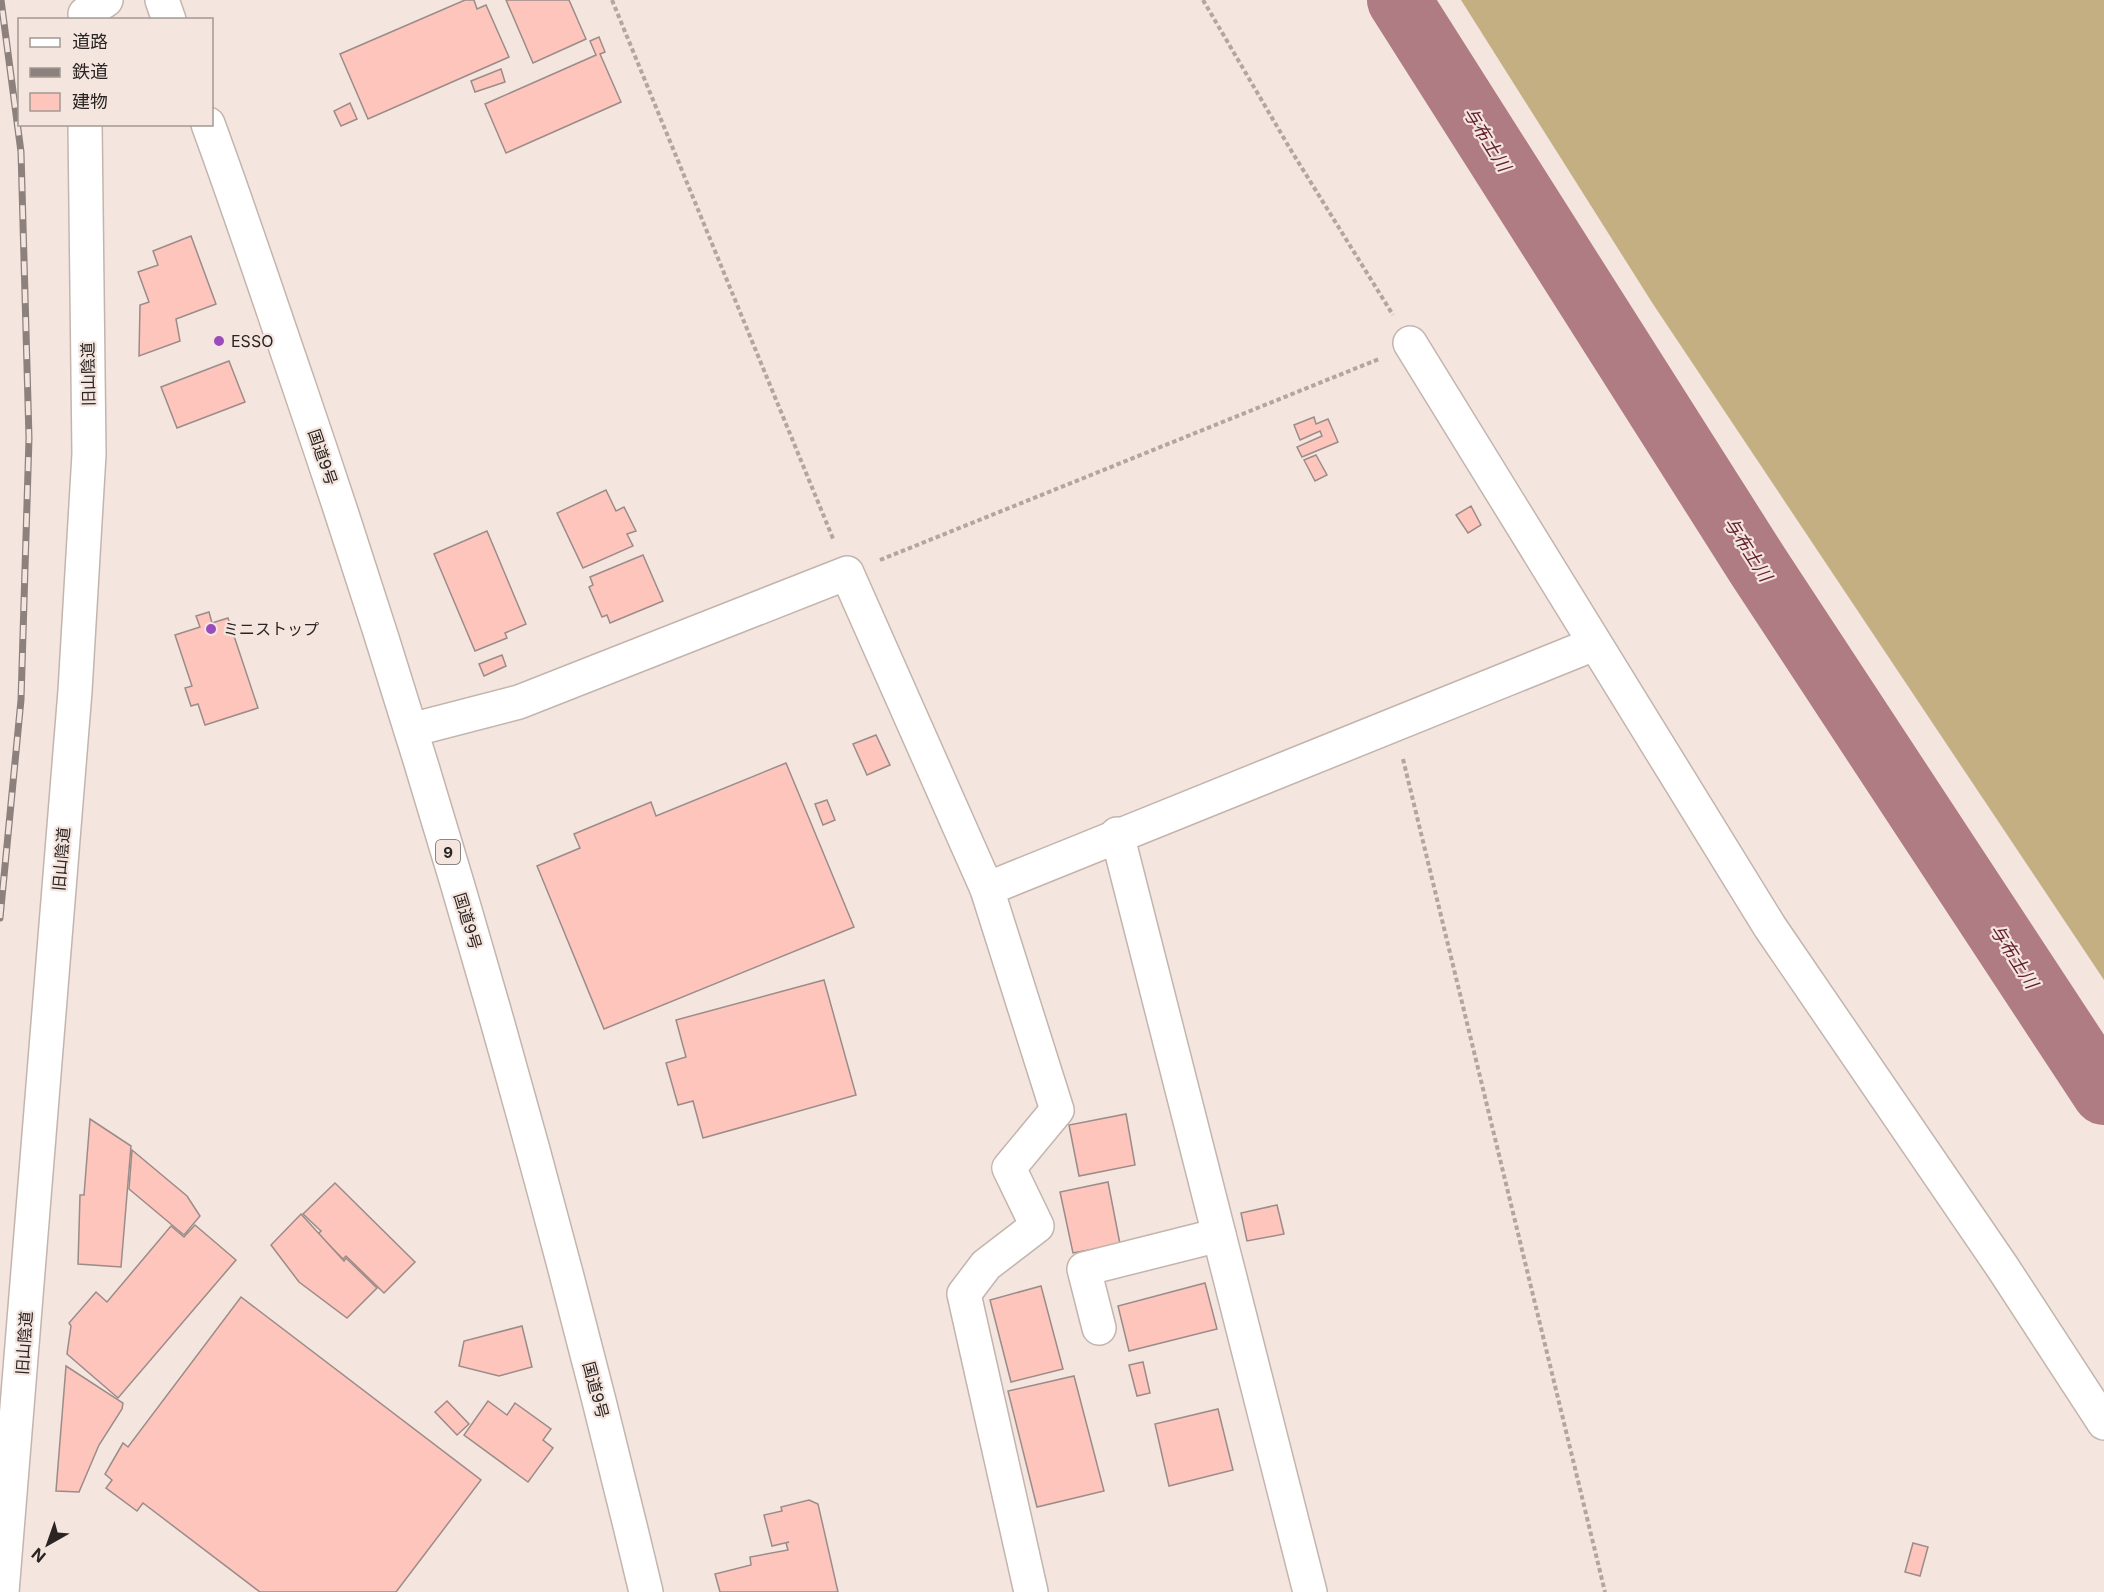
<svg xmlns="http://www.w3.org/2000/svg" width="2104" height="1592" viewBox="0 0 2104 1592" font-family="Inter,'Noto Sans JP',sans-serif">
  <rect width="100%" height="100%" fill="#f4e5de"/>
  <polygon fill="#c4af82" points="1461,0 2104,0 2104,980 1653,304"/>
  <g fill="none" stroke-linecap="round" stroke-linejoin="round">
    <polyline stroke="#b07c83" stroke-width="64" points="1399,0 1758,566 2104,1093"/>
  </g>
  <g fill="#fdc5bc" stroke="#9b8c89" stroke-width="1.5">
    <polygon points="465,0 474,0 477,9 486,5 509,57 368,119 340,54"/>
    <polygon points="506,0 569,0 586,39 533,63"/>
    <polygon points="599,37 605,52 600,54 621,102 506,153 485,104 596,55 590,41"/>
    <polygon points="501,69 505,82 475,92 471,81"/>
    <polygon points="350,103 357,119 341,126 334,111"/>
    <polygon points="191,236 216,304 176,319 180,341 139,356 140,305 149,302 138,272 158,265 153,251"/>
    <polygon points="229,361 245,402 177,428 161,387"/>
    <polygon points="1314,417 1316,424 1328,419 1338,442 1302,457 1297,447 1322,436 1320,431 1300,440 1294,425"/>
    <polygon points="1316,455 1327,475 1315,481 1304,460"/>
    <polygon points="606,490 616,511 624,507 636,531 627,534 633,546 583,568 557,513"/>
    <polygon points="1471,506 1481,525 1468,533 1456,515"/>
    <polygon points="487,531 526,624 505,633 507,638 475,651 434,554"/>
    <polygon points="643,555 663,601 610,623 607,615 602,617 589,587 593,585 590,577"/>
    <polygon points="209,612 212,623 228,618 258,708 205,725 198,704 191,706 185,688 192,686 175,635 200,627 196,616"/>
    <polygon points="502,655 506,666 484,676 479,664"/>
    <polygon points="876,735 890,765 867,775 853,744"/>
    <polygon points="786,763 854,927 604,1029 537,866 580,848 574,834 651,802 656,816"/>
    <polygon points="827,800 835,820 823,825 815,804"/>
    <polygon points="824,980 856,1095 703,1138 693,1101 678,1105 666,1063 686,1057 676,1020"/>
    <polygon points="1126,1114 1135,1165 1079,1176 1069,1125"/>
    <polygon points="90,1119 131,1146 121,1267 78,1264 80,1195 84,1195"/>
    <polygon points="132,1150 187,1196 200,1216 184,1235 129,1189"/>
    <polygon points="1108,1182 1120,1244 1073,1253 1060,1192"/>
    <polygon points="335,1183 415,1262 384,1293 346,1256 343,1259 318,1234 321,1231 303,1214"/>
    <polygon points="1277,1205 1284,1234 1247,1241 1241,1213"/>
    <polygon points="301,1214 344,1261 346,1258 377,1288 347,1318 299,1282 271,1245"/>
    <polygon points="195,1225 236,1260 118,1398 67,1354 71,1326 69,1323 96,1292 107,1302 171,1226 184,1237"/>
    <polygon points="1205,1283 1217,1329 1129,1351 1118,1306"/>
    <polygon points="1041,1286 1063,1369 1011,1382 990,1300"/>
    <polygon points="241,1297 481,1480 396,1592 260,1592 143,1503 137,1511 106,1488 112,1480 105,1474 123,1443 128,1447"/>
    <polygon points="522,1326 532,1367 499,1376 459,1366 464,1341"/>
    <polygon points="1143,1362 1150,1393 1137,1396 1129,1365"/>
    <polygon points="66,1366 123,1403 122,1409 99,1445 79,1492 56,1491"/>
    <polygon points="1074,1376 1104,1491 1037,1507 1008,1391"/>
    <polygon points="447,1401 469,1424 457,1435 435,1412"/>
    <polygon points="488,1401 507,1415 515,1403 551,1429 543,1440 553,1448 528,1482 464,1435"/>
    <polygon points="1218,1409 1233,1470 1169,1486 1155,1424"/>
    <polygon points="809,1500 818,1504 838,1592 720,1592 715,1574 751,1565 750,1557 788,1550 786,1543 789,1542 772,1546 764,1515 782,1511 781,1507"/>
    <polygon points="1913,1543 1928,1547 1920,1576 1905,1572"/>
  </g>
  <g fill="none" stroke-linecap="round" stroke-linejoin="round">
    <defs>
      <g id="minor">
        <polyline points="85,14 106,0"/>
        <polyline points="1410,343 1770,927 2003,1268 2104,1423"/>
        <polyline points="411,730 519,702 847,573 987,889 1594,644"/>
        <polyline points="1117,834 1310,1592"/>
        <polyline points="987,889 1057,1110 1009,1168 1037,1226 986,1265 964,1294 1031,1592"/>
        <polyline points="1099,1328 1084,1269 1219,1235"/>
        <polyline points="2,1592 75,691 89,454 85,124"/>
      </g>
      <g id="highway">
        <polyline points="162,0 169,20"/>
        <path d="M208,124C240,211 269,299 299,386C434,782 549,1185 646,1592"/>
      </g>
    </defs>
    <use href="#minor" stroke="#c3b5ae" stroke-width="36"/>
    <use href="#highway" stroke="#c3b5ae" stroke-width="36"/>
    <g stroke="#b2a6a1" stroke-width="4" stroke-dasharray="4.5 3" stroke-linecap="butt">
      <polyline points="612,0 834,541"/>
      <polyline points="1203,0 1292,152 1393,315"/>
      <polyline points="880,560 1379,359"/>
      <polyline points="1403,759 1605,1592"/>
    </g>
    <use href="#minor" stroke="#fff" stroke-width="33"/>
    <use href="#highway" stroke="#fff" stroke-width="33"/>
    <defs>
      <polyline id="rail" points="0,918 21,700 29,438 21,152 1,0"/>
    </defs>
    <use href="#rail" stroke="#8c817d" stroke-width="7"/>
    <use href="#rail" stroke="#f4e5de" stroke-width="4.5" stroke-dasharray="14" stroke-linecap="butt"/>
  </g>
  <g fill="#9a4cbd" stroke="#f4e5de" stroke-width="2">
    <circle cx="219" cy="341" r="6"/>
    <circle cx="211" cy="629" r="6"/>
  </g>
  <g text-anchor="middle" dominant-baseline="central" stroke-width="4.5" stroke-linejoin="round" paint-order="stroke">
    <rect fill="#f4e5de" stroke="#675e5a" stroke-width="1.5" x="436" y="840" width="24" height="24" rx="4.5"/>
    <g font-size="15" font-weight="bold" fill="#2a2422">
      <text x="448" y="852">9</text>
    </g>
    <g font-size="16" fill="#2a2422" stroke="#f4e5de" text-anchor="start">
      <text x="231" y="341">ESSO</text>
      <text x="223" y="629">ミニストップ</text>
    </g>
    <g font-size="16" fill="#2a2422" stroke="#f4e5de">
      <text transform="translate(88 374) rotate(-91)">旧山陰道</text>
      <text transform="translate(323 457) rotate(71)">国道9号</text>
      <text transform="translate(61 859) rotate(-85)">旧山陰道</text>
      <text transform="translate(468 921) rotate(73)">国道9号</text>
      <text transform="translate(24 1343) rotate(-86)">旧山陰道</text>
      <text transform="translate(596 1390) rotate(75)">国道9号</text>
    </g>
    <g font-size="18" font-style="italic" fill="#632130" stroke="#f4e5de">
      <text transform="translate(1487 139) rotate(58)">与布土川</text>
      <text transform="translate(1748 549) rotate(57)">与布土川</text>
      <text transform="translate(2014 956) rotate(57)">与布土川</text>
    </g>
  </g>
  <rect x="18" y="18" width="195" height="108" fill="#f4e5de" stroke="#a39893" stroke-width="1.5"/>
  <rect x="30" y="38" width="30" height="9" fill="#ffffff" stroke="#a39893" stroke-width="1.5"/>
  <text x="72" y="48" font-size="18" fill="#2a2422">道路</text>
  <rect x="30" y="68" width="30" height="9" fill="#8c817d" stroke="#a39893" stroke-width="1.5"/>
  <text x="72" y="78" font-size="18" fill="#2a2422">鉄道</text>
  <rect x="30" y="93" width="30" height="18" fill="#fdc5bc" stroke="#a39893" stroke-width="1.5"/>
  <text x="72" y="108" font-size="18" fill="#2a2422">建物</text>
  <g transform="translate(48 1544) rotate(220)" stroke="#f4e5de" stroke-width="4.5" paint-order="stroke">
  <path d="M0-4.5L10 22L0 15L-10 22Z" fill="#2a2422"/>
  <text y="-9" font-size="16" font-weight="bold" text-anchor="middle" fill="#2a2422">N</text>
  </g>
</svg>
